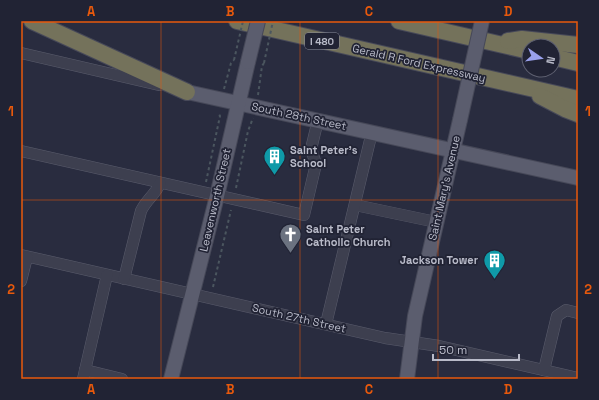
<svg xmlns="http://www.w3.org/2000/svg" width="599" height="400" viewBox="0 0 599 400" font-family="'Space Grotesk',sans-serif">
  <rect width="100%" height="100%" fill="#292c3f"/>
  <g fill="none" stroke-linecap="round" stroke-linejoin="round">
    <defs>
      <g id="minor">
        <polyline points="21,53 159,85"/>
        <polyline points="21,151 304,215 316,164 311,149 318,120"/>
        <polyline points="355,205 436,222"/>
        <polyline points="21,255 385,338 439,346 578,378"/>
        <path d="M124,279L141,211C146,200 156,194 160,183"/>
        <polyline points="21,281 27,257"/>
        <polyline points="326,324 372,132"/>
        <polyline points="85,370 122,379"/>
        <polyline points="544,370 557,316 566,310 578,313"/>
        <polyline points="83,379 107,275"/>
      </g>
      <g id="major">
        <polyline points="187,92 578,178"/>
        <polyline points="171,379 217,196 248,62"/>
        <polyline points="407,379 415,316 460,120"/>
      </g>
      <g id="highway">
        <polyline points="32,21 187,92"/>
        <polyline points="237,21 578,99"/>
        <polyline points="399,21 529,51"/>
        <polyline points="508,41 522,39 578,45"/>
        <polyline points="553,57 578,63"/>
        <polyline points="540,96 565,109 578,114"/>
      </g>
    </defs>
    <use href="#minor" stroke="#5a5c6c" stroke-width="12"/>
    <use href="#major" stroke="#464858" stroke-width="16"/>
    <use href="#highway" stroke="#474959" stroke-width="18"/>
    <g stroke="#4b565f" stroke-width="2" stroke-dasharray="3 3" stroke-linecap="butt">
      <polyline points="224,89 231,63 234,60"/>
      <polyline points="258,95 262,66 264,63"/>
      <polyline points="206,182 220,116 218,112"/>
      <polyline points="236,188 248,131 253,118"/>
      <polyline points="213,287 231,210"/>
    </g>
    <use href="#minor" stroke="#3d3f4f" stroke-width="11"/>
    <use href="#major" stroke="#5b5d6e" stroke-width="14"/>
    <use href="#highway" stroke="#74725b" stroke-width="16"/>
    <defs>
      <g id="major-bridge">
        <polyline points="248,62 258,21"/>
        <polyline points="460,120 482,21"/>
      </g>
    </defs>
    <use href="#major-bridge" stroke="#464858" stroke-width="16" stroke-linecap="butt"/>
    <g stroke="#4b565f" stroke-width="2" stroke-dasharray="3 3" stroke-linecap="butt">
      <polyline points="234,60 243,21"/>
      <polyline points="264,63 273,21"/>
    </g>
    <use href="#major-bridge" stroke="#5b5d6e" stroke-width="14"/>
  </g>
  <path fill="none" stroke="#e8590c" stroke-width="1" stroke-opacity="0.55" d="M161,21V379M300,21V379M438,21V379M21,200H578"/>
  <defs>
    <symbol id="building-pin" viewBox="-11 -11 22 30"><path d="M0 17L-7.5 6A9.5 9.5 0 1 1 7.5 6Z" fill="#0f9aa8" stroke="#212334"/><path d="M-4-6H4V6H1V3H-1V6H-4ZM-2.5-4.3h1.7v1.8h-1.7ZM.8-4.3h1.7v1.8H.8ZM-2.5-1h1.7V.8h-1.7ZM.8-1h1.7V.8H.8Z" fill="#fff"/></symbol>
    <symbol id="church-pin" viewBox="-11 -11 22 30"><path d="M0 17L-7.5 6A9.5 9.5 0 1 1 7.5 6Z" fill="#6b7280" stroke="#212334"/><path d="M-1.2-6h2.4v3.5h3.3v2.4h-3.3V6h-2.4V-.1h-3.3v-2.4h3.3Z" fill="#fff"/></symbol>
  </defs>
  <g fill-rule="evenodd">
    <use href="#building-pin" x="262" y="144" width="25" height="34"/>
    <use href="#church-pin" x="278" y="222" width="25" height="34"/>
    <use href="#building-pin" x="482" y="248" width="25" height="34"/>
  </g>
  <g text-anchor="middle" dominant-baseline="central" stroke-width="3.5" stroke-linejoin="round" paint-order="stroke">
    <rect fill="#212334" stroke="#8b8d9c" stroke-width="1" x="305" y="33" width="34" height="16" rx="3"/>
    <g font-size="10" font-weight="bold" fill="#b9bbc9">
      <text x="322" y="41">I 480</text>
    </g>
    <g font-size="11" fill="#b9bbc9" stroke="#212334">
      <text transform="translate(419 63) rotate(13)">Gerald R Ford Expressway</text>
      <text transform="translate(299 116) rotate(12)">South 28th Street</text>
      <text transform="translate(444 188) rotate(-77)">Saint Mary's Avenue</text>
      <text transform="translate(215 200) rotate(-77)">Leavenworth Street</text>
      <text transform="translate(299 318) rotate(13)">South 27th Street</text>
    </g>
    <g font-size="11" font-weight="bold" fill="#b9bbc9" stroke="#212334" text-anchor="start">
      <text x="290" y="150">Saint Peter’s<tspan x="290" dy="13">School</tspan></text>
      <text x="306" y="229">Saint Peter<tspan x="306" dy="13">Catholic Church</tspan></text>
      <text x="478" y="260" text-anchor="end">Jackson Tower</text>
    </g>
  </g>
  <rect width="599" height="400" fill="none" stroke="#212334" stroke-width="44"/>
  <g transform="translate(541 58) rotate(103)"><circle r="19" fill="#212334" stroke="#5e6070"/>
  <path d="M0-3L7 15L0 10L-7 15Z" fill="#9aa1ed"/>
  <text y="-6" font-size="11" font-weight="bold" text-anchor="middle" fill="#b9bbc9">N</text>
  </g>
  <path d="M433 354v6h86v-6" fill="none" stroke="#b9bbc9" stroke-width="2"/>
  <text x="439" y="354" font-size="12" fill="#b9bbc9" stroke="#212334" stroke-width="3" paint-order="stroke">50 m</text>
  <rect x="22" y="22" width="555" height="356" fill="none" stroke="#e8590c" stroke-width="1.5"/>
  <g font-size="13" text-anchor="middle" font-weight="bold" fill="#e8590c">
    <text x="91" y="16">A</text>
    <text x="230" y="16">B</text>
    <text x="369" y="16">C</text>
    <text x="508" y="16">D</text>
    <text x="11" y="116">1</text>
    <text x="588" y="116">1</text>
    <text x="11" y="294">2</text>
    <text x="588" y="294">2</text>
    <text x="91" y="394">A</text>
    <text x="230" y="394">B</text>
    <text x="369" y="394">C</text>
    <text x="508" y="394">D</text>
  </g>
</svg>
